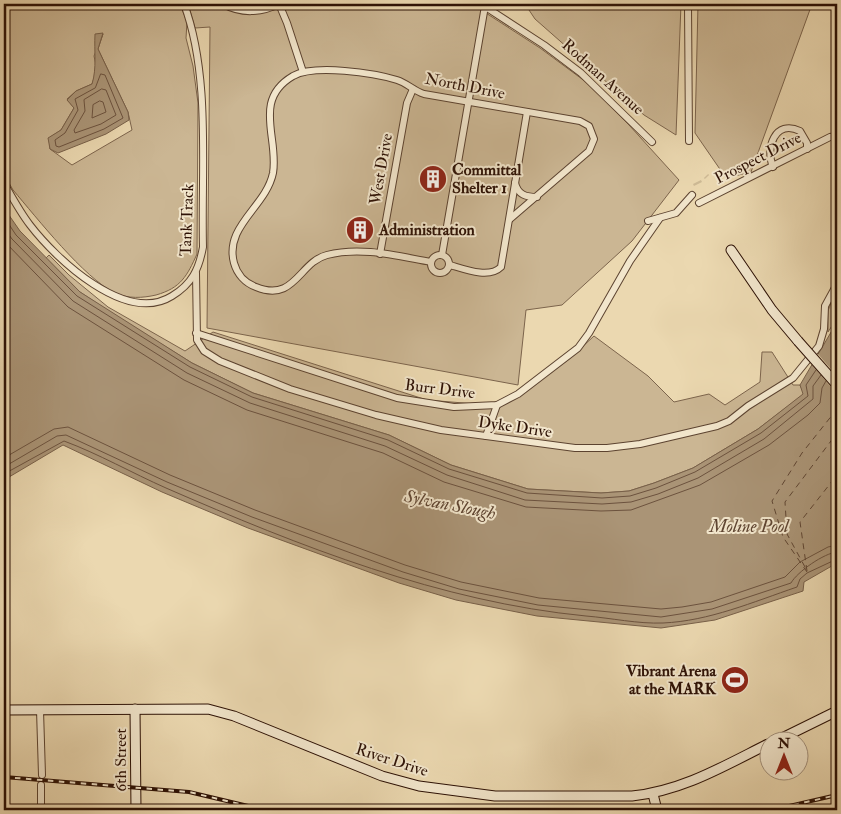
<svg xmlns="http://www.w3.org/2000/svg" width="841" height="814" viewBox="0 0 841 814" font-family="'IM FELL Double Pica',serif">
  <rect width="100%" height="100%" fill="#ebd8b0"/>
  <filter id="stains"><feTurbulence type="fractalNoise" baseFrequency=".004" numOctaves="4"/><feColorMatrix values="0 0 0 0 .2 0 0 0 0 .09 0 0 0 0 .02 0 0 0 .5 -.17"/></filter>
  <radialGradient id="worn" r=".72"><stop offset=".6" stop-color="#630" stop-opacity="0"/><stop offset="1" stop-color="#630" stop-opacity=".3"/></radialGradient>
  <g fill="#cbb693" stroke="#7c644c" fill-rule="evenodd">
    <path d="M4,4H180L187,22L186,38L193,66L198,103L197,254C187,276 181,288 156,295C143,298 128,299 115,293C84,278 37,218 13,190L4,174ZM103,34L98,49L128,112L132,130L72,165L50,149L49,138L61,130L74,108L67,99L76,91L92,84L97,70L94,56Z"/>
    <polygon points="188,4 472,4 540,48 586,82 629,125 679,180 632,241 562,305 526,310 518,385 207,328 210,27 195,28"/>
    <polygon points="525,4 681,4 676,135 644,115 535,19"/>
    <polygon points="698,4 812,4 751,172 726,178 695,133"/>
    <polygon points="49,255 69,275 108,307 185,351 213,332 427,400 500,406 568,360 594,336 648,376 674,402 709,394 725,405 760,382 762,352 772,352 793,385 800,385 804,394 758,429 693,468 654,483 629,491 601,493 528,489 451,465 389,435 253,393 192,363 113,314 80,292 46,258"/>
    <polygon points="837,287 837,318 828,332 828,311"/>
  </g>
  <g fill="#aa9476" stroke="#786049">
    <path d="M103,33L98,49L128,112L129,120L106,134L58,153L50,149L48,138L61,130L74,108L67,100L76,91L92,84C97,68 94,51 95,34Z"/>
    <polygon points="4,208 20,231 80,292 192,363 253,393 389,435 451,465 528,489 601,493 629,491 654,483 693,468 758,429 803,394 800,385 837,322 837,563 804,582 803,591 715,620 661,628 537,616 456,600 399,583 248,528 162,492 63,445 4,480"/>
  </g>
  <polygon fill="#ebd8b0" points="817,353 837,376 837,394 811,364"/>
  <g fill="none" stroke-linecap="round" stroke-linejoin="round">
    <g stroke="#6c523e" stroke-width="1">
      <polygon points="101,74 105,75 123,118 104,129 59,147 56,146 55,140 65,133 78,110 75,99 95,88"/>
      <polygon points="102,89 106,90 116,115 101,124 75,133 74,130 85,111 84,100"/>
      <polygon points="100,101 103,102 106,112 92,118 93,105"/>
      <polyline points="4,217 16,235 77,296 190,367 252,397 388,440 449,469 527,493 602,498 630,496 656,488 695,472 761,433 808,396 806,385 816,370"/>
      <polyline points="4,228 12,239 73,301 187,373 250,403 385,446 447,475 525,500 602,504 631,502 658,494 698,478 764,439 813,399 813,386 821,375"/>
      <polyline points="4,241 68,307 184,380 247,410 383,453 444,482 526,507 601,511 631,510 700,485 769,445 808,415 820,403 822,388 826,381"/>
      <polyline points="4,458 54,429 68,427 170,475 255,510 405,565 461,582 539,598 661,609 682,607 711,602 785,577 800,562 828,547 837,545"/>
      <path d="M4,467L57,436L66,435L167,482L252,517L403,572L459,589L538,605L661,617L712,609L791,583C797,572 824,553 837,552"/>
      <path d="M4,474L64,441C99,454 132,473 166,488C299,546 441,602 586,616C611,618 638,624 663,623C709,621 753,602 797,587L800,579L807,573L837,559"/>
    </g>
    <g stroke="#5f4532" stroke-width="1" stroke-dasharray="6 5" stroke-linecap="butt">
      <polyline points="805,567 787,534 785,502 837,433"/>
      <polyline points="807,571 800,522 837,475"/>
      <polyline points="807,572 783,537 772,501 802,453 837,409"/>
    </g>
    <polyline stroke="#ceba96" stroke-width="6" stroke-dasharray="6 3" stroke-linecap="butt" points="706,176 707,177"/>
    <polyline stroke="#ceba96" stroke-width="9" stroke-dasharray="9 4.5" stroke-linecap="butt" points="697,182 698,184"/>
    <defs>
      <g id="street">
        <path d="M223,4C241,14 261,13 279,4"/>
        <polyline points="279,4 287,23 303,72"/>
        <polyline points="481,4 544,45 581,73 652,142"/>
        <polyline points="688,4 689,141"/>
        <path d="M773,167C765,148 775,119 800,131L807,143V149"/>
        <path d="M4,183C12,197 20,212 30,225C56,259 126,325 172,296C192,284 199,269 203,247C201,170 211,76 184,4"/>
        <path d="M515,183C518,195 526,197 537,197"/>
        <polyline points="699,203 830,137"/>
        <polyline points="648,221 676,213 692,195"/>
        <polyline points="380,254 407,103 413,89"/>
        <circle cx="440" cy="264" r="9"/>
        <polyline points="442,255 485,6"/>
        <path d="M431,262C397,256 361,246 327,255C299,262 295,303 256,287C245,283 237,274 234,263C224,226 266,207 273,173C279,138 252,100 293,76C315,64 374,73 397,80C407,83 414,91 424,94L580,121L589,126L594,139L589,151L510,219"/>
        <path d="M450,265C464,269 489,279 501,267L527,112"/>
        <polyline points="196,273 197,340 204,351 220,361 290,389 376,415 441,430 575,448 607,448 640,444 717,426 729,421 748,406 793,378 819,346 824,329 825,306 837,284"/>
        <polyline points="196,333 397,398 454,407 497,405 518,394 578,348 589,333 630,261 660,218"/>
        <polyline points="486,436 497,405"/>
        <polyline points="40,710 42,775"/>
        <polyline points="41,785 41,810"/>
      </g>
      <g id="secondary">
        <polyline points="731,250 772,310 798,341"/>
        <polyline points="135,709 136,810"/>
        <path d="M4,710L208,709L234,716L382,776L419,786L495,796H632C682,791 724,766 768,744"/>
        <polyline points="774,742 837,711"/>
        <polyline points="653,794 657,810"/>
      </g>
    </defs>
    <use href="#street" stroke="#5c4330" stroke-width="8"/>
    <use href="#secondary" stroke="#2d1105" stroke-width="11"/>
    <use href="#street" stroke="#f2e6cc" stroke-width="6"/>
    <use href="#secondary" stroke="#f2e6cc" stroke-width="9"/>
    <defs>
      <g id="rail">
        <polyline points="4,777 189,792 265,810"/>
        <polyline points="772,810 837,795"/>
      </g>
    </defs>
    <use href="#rail" stroke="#2d1105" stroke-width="4"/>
    <use href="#rail" stroke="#f2e6cc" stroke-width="2" stroke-dasharray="5.5" stroke-linecap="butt"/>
    <defs>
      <polyline id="secondary-bridge" points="798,341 837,385"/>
    </defs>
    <use href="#secondary-bridge" stroke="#2d1105" stroke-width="11" stroke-linecap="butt"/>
    <use href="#secondary-bridge" stroke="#f2e6cc" stroke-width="9"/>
  </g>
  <defs>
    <symbol id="building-disc" viewBox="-11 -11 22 22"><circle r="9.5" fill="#8f2418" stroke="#f2e6cc"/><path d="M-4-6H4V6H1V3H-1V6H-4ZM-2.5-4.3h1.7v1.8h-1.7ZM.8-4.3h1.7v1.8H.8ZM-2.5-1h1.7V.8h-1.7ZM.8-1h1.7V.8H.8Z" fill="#fff"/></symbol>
    <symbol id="stadium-disc" viewBox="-11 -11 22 22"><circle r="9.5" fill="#8f2418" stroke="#f2e6cc"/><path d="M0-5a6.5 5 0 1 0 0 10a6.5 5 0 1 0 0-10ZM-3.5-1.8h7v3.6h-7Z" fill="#fff"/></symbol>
  </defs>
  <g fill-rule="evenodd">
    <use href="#building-disc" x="417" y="163" width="32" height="32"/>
    <use href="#building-disc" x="344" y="214" width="32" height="32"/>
    <use href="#stadium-disc" x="719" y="664" width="32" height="32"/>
  </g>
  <g text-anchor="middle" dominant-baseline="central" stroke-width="4" stroke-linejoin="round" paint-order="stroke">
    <g font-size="16" fill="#2d1105" stroke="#f2e6cc">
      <text transform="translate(603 77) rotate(42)">Rodman Avenue</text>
      <text transform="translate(465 86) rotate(11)">North Drive</text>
      <text transform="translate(758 158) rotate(-27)">Prospect Drive</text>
      <text transform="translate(381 169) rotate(-80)">West Drive</text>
      <text transform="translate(187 220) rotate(-88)">Tank Track</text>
      <text transform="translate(440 389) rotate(7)">Burr Drive</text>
      <text transform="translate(515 427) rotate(8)">Dyke Drive</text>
      <text transform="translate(121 760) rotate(-90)">6th Street</text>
      <text transform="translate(392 760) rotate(18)">River Drive</text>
    </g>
    <g font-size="16" font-weight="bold" fill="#2d1105" stroke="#f2e6cc" text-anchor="start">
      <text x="452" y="170">Committal<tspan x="452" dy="18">Shelter 1</tspan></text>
      <text x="379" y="230">Administration</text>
      <text x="716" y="671" text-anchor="end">Vibrant Arena<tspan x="716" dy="18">at the MARK</tspan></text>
    </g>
    <g font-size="18" font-style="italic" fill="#5f4532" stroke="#f2e6cc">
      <text transform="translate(450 505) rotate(11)">Sylvan Slough</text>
      <text x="749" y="526">Moline Pool</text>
    </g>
  </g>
  <rect width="841" height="814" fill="none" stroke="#ebd8b0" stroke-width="20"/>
  <rect x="5" y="5" width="831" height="804" fill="none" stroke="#2d1105" stroke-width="2.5"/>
  <rect x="10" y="10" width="821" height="794" fill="none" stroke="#2d1105"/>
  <g transform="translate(784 756)"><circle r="24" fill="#f2e6cc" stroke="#a3917c"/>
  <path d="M0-4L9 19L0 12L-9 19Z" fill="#8f2418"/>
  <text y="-8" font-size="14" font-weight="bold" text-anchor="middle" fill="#2d1105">N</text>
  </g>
  <rect width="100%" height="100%" filter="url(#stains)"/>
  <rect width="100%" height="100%" fill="url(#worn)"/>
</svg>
